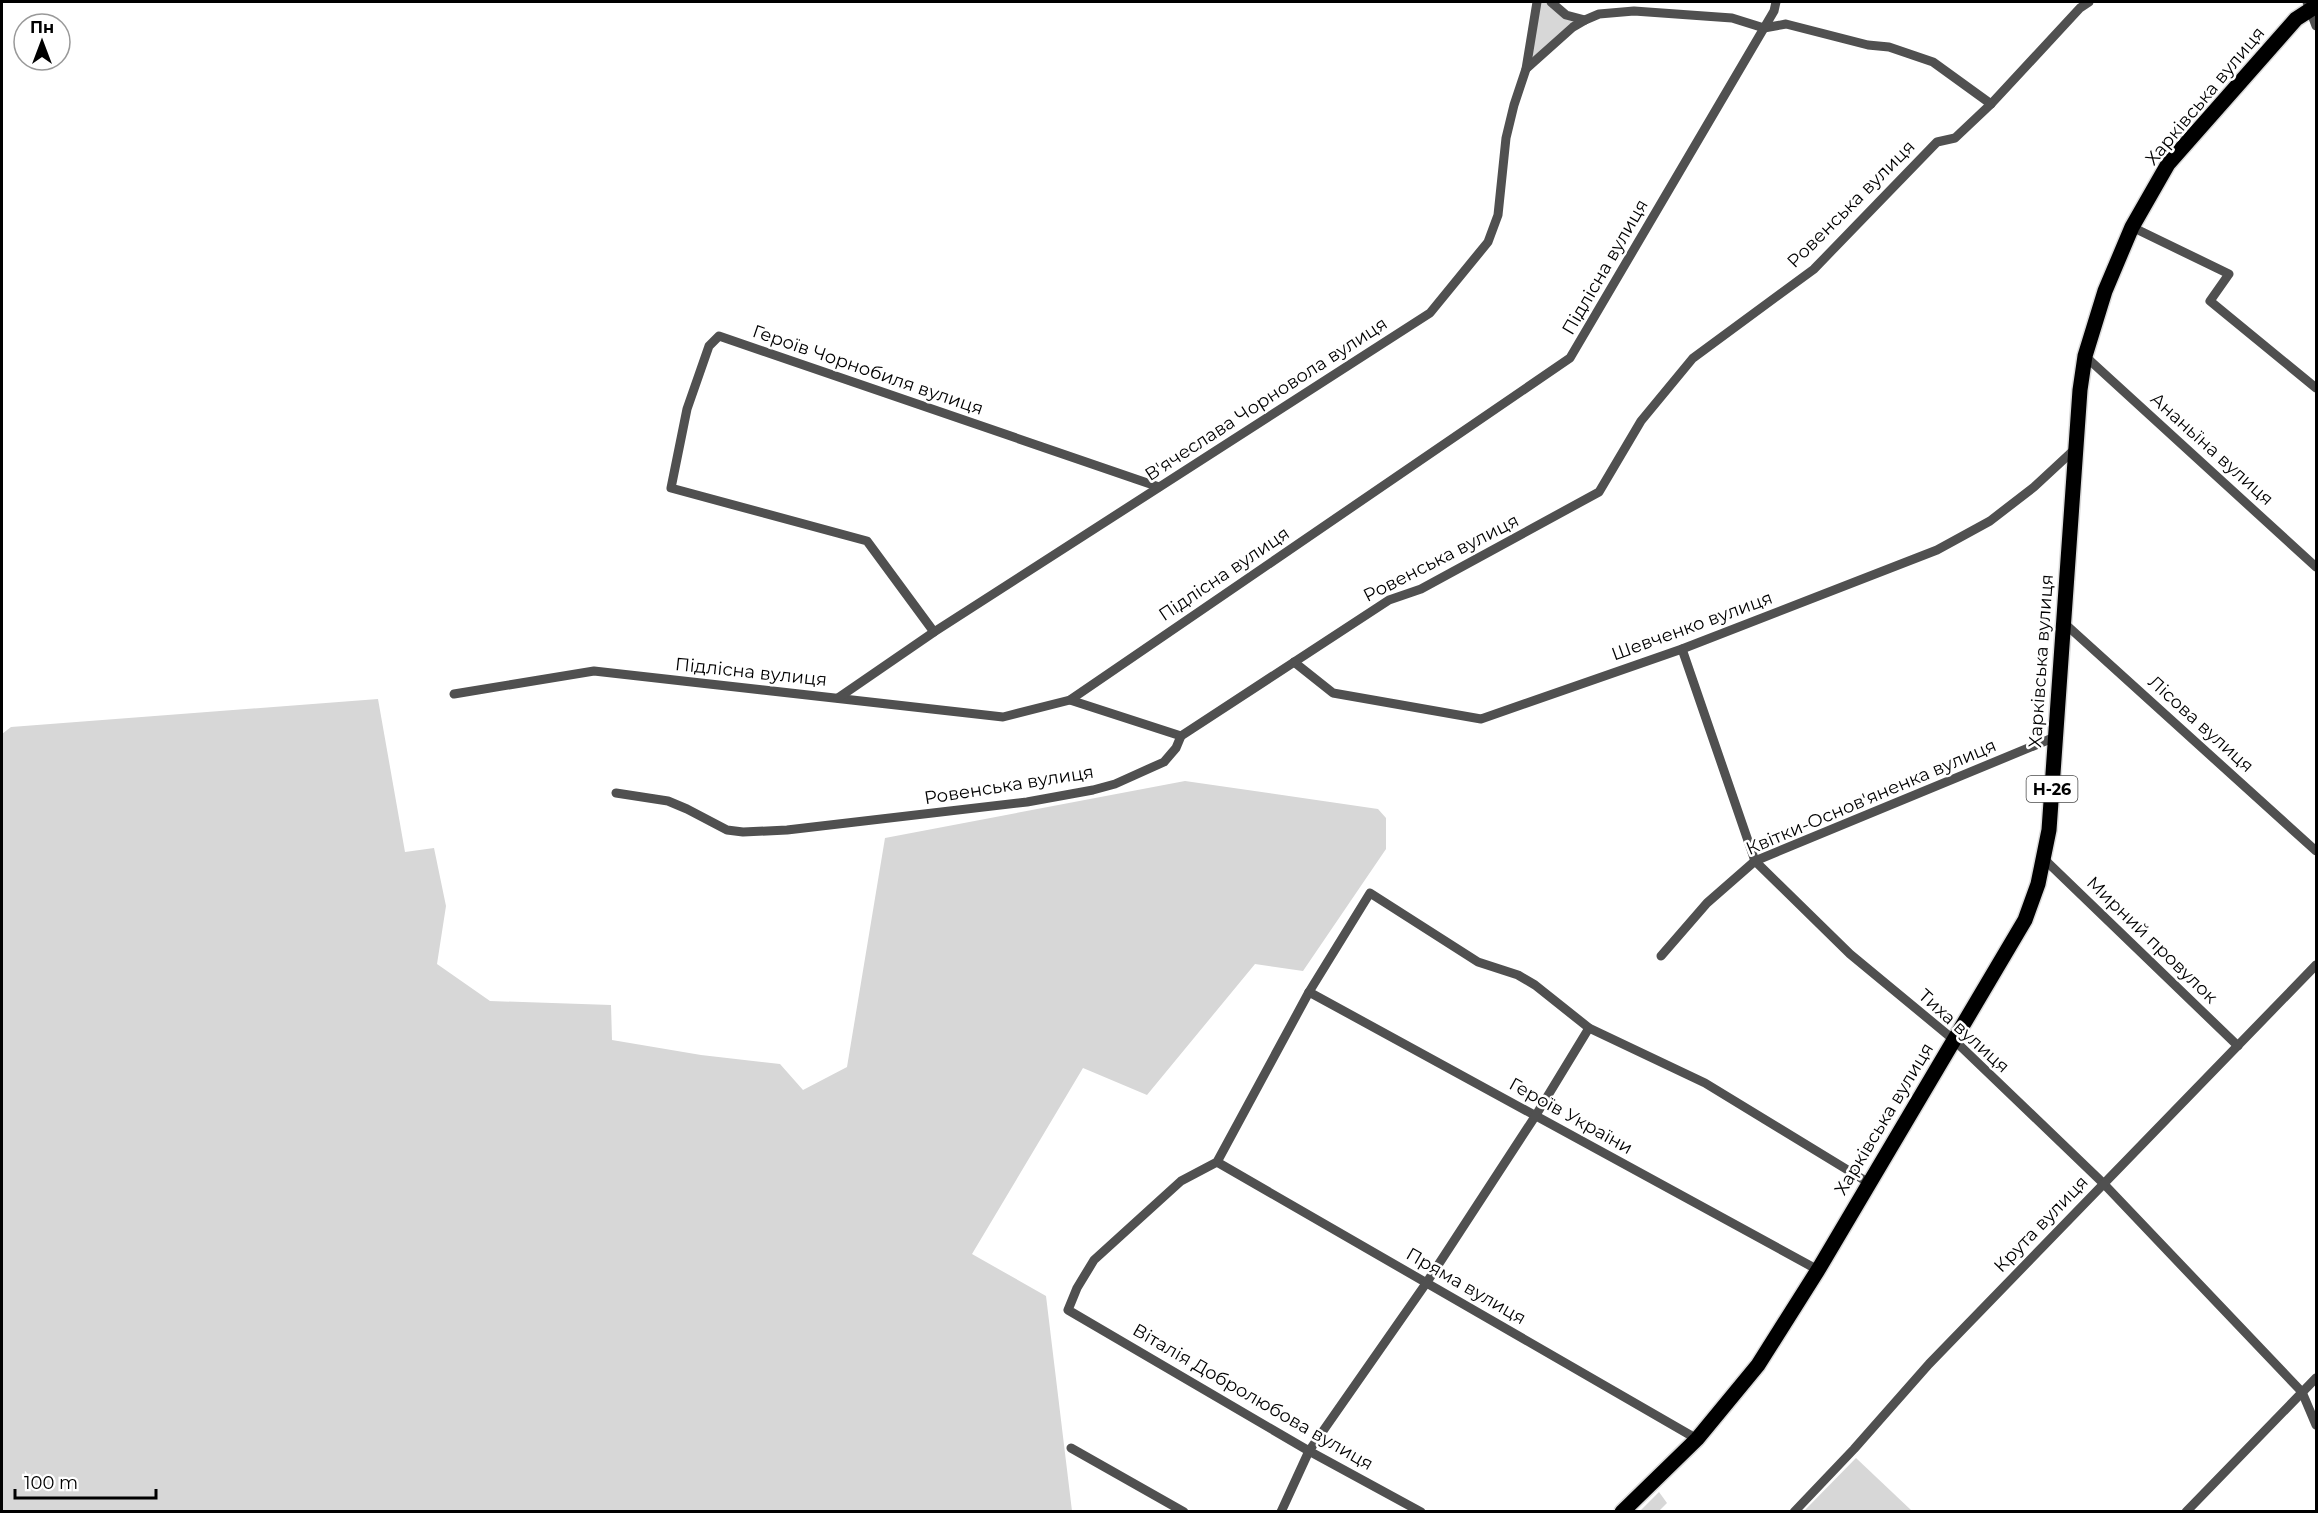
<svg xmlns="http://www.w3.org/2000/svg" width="2318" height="1513" viewBox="0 0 2318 1513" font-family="Montserrat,sans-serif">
  <rect width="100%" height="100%" fill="#fff"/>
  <g fill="#d7d7d7">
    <polygon points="1536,2 1551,2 1570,17 1585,20 1526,69"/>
    <polygon points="378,699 405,852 434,848 446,906 437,964 490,1001 611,1005 612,1040 701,1055 780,1064 803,1090 847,1067 885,838 1185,781 1378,809 1386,818 1386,849 1303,971 1255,964 1147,1095 1083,1068 972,1254 1046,1296 1072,1511 2,1511 2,734 11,727"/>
    <polygon points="1856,1458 1912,1511 1804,1511"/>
    <polygon points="1659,1492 1667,1503 1659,1511 1640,1511"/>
  </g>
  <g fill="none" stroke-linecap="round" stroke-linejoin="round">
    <defs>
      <polyline id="primary" points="1622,1512 1697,1439 1758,1365 1818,1270 2025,920 2038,884 2049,830 2080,390 2085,356 2105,291 2132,227 2168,164 2296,19 2316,6"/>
    </defs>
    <use href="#primary" stroke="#dbdbdb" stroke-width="18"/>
    <g stroke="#505050" stroke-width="9">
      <polyline points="1551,2 1566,15 1585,20"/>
      <polyline points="2307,2 2316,26"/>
      <polyline points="1526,69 1573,27 1585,20 1599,14 1634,11 1732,18 1764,28 1786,24 1868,45 1889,47 1933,62 1991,104"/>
      <polyline points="2132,227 2229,274 2210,301 2316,388"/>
      <polyline points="2085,356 2316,567"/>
      <polyline points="2063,622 2316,851"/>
      <polyline points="934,632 867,541 671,488 687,409 709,346 719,336 1159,487"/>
      <polyline points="1682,649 1755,861 1850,954 1954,1040 2103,1183 2302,1392 2316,1425"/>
      <polyline points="1294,662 1333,693 1481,719 1682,649 1937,550 1990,521 2034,487 2075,449"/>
      <polyline points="454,694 594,671 1003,717 1070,700 1570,358 1774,11 1776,2"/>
      <polyline points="838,698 934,632 1430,313 1488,242 1498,215 1506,138 1514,105 1526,69 1537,2"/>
      <polyline points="1070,700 1181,736"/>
      <polyline points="616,793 668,801 687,809 727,830 743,832 787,830 1027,802 1093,790 1115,784 1164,762 1176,748 1181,736 1389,600 1421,589 1599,492 1641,421 1693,358 1814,269 1937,142 1955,138 1991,104 2080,8 2089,2"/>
      <polyline points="2043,858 2238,1046"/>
      <polyline points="1661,956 1707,903 1755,861 2055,737"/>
      <polyline points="1309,992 1818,1270"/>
      <polyline points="1217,1162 1697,1439"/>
      <polyline points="1071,1448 1184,1512"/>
      <polyline points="1281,1512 1309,1451 1427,1282 1536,1115 1589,1028"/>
      <polyline points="1421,1512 1309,1451 1068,1310 1077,1288 1094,1260 1181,1181 1217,1162 1309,992 1370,893 1478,962 1518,975 1535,985 1589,1028 1705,1083 1869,1183"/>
      <polyline points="1794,1512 1854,1449 1929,1364 2316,965"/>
      <polyline points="2186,1512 2316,1378"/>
    </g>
    <use href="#primary" stroke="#000" stroke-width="15"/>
  </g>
  <g text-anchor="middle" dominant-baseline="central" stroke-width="5" stroke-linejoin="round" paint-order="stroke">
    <rect fill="#fff" stroke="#4c4c4c" stroke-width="1.5" x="2026.5" y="776" width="51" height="26" rx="4.5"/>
    <g font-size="16" font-weight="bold" fill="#000">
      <text x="2052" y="789">Н-26</text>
    </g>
    <g font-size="18" fill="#000" stroke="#fff">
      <text transform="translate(2205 96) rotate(-50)">Харківська вулиця</text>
      <text transform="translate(1851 204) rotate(-45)">Ровенська вулиця</text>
      <text transform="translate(1605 267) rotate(-60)">Підлісна вулиця</text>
      <text transform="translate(868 370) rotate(19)">Героїв Чорнобиля вулиця</text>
      <text transform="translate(1266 399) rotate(-33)">В'ячеслава Чорновола вулиця</text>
      <text transform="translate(2212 449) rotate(42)">Ананьїна вулиця</text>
      <text transform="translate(1441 558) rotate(-27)">Ровенська вулиця</text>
      <text transform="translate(1224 574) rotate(-34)">Підлісна вулиця</text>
      <text transform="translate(1692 626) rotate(-20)">Шевченко вулиця</text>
      <text transform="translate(2041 661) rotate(-86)">Харківська вулиця</text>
      <text transform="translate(751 672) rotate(6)">Підлісна вулиця</text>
      <text transform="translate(2201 724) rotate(42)">Лісова вулиця</text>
      <text transform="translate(1009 785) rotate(-9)">Ровенська вулиця</text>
      <text transform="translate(1871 797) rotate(-23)">Квітки-Основ'яненка вулиця</text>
      <text transform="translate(2152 940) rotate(44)">Мирний провулок</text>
      <text transform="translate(1964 1031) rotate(42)">Тиха вулиця</text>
      <text transform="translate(1571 1116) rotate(29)">Героїв України</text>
      <text transform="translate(1884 1119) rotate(-59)">Харківська вулиця</text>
      <text transform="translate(2041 1224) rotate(-46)">Крута вулиця</text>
      <text transform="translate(1466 1286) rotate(30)">Пряма вулиця</text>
      <text transform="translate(1253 1397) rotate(30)">Віталія Добролюбова вулиця</text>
    </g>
  </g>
  <rect width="2318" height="1513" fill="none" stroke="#000000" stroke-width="6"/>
  <g transform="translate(42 42)"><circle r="28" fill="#ffffff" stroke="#999999" stroke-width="1.5"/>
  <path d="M0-4.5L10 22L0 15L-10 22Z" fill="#000000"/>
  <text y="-9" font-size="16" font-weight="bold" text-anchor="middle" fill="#000000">Пн</text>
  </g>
  <path d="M15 1489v9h141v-9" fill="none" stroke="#000000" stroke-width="3"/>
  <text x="24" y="1489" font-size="18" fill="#000000" stroke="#ffffff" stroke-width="4.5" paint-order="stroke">100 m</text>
</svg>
